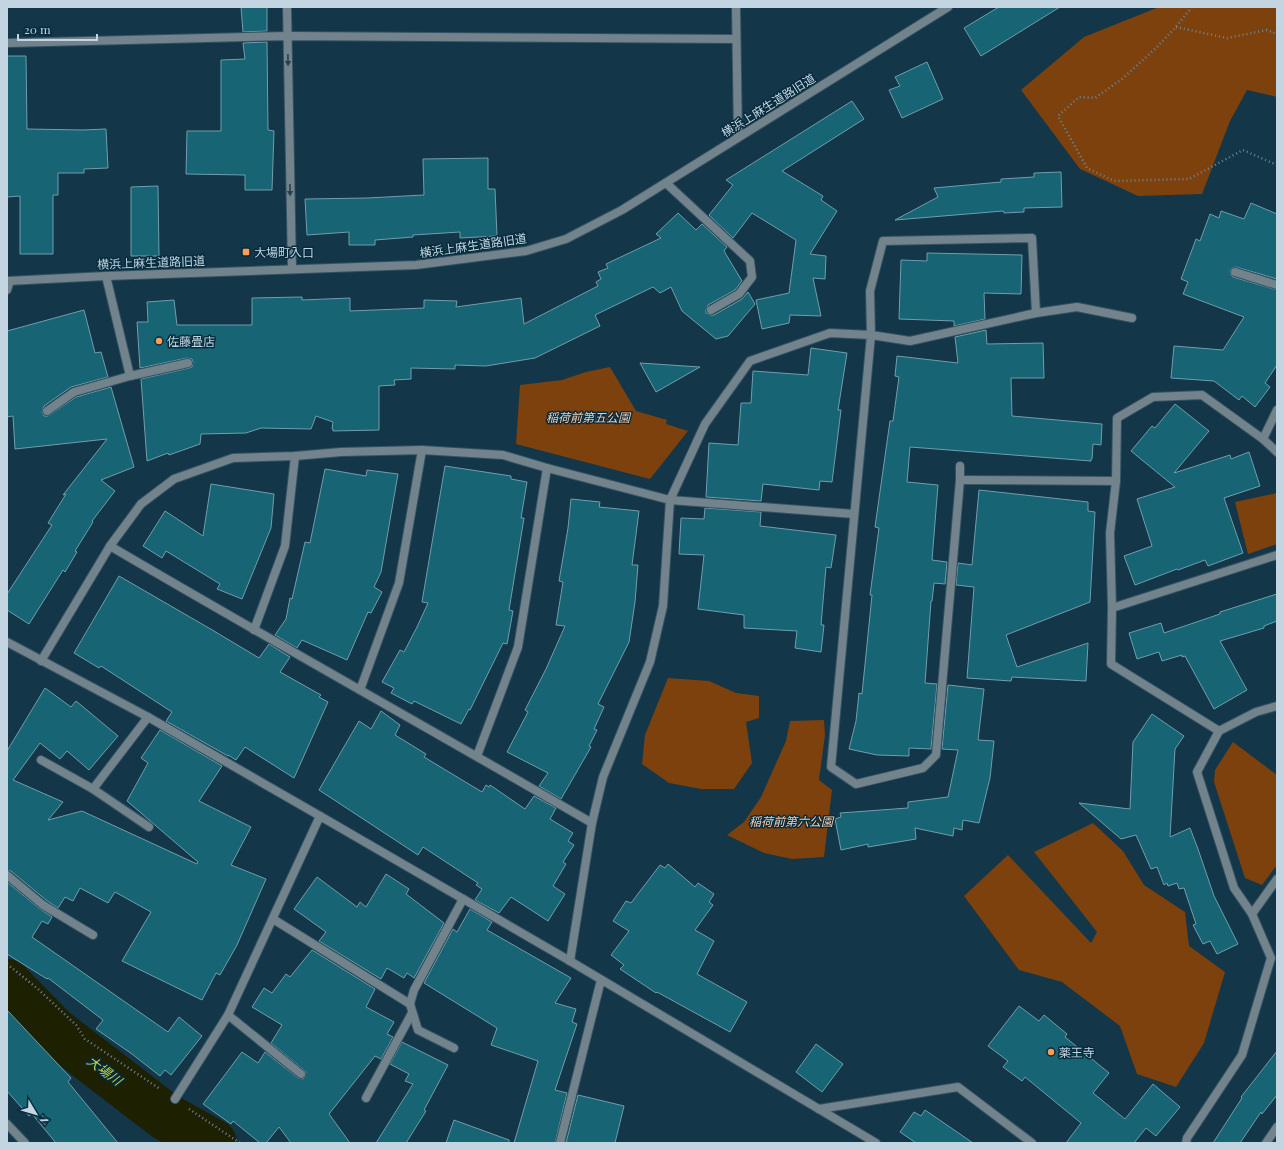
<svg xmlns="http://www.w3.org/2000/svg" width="1284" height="1150" viewBox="0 0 1284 1150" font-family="'Playfair Display','Noto Sans JP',serif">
  <rect width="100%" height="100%" fill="#133648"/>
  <g fill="#7d410e">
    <polygon points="1159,7 1277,7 1277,97 1247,90 1230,121 1202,194 1138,196 1080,169 1021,90 1084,37"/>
    <polygon points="610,367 636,411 667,420 666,424 688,431 650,479 516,444 520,385 562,380 586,372"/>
    <polygon points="1277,493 1277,544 1248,554 1235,502"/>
    <polygon points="668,678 709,681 736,693 759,696 759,718 746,722 752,763 734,789 701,789 669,783 642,764 645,735"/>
    <polygon points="824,720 825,735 819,780 832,790 824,857 792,859 764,853 727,835 744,822 761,797 786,741 790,721"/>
    <polygon points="1233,742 1277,775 1277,865 1262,885 1245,878 1214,782 1215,770"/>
    <polygon points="1093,823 1123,851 1144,885 1185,912 1189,946 1225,972 1204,1043 1176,1087 1137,1074 1120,1026 1062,982 1019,970 964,896 1008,855 1091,943 1097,932 1034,852"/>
  </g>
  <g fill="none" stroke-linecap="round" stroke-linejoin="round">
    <polyline stroke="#1d2102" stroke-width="48" points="7,983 54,1031 166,1117 213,1143"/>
  </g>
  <g fill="#166474" stroke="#719eaa">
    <polygon points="241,7 267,7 267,31 243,32"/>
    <polygon points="999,7 1060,7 981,56 964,28"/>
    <polygon points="267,42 268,130 274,131 272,190 245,190 245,175 186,174 187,131 221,131 221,60 245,59 243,43"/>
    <polygon points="7,56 26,56 27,129 83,130 106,129 108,168 84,169 84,173 58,173 58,195 53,195 53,254 20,254 20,196 7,197"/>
    <polygon points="927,62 943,99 902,118 889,90 900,86 895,77"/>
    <polygon points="852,101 864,119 782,171 823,196 821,200 837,211 810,254 826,256 825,279 813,278 821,316 790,315 789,323 762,329 756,300 789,293 796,240 752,213 733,238 709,215 733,185 726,180"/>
    <polygon points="488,158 488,189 495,189 497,236 460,238 460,232 413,235 413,237 375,240 375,245 349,245 349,232 307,235 305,199 367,198 424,195 423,159"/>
    <polygon points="1061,172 1062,207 1024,208 1024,212 1004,213 1003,211 895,220 938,197 934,188 1001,182 1001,179 1034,177 1034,173"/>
    <polygon points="158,186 159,256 131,256 131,187"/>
    <polygon points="1251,203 1277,214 1277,279 1236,267 1232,268 1230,271 1231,275 1233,277 1277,290 1277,365 1265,383 1270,387 1255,407 1242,396 1239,400 1214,381 1171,378 1174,346 1223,350 1244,317 1183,294 1188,282 1181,279 1196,239 1200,241 1210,214 1219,218 1221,211 1244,219"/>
    <polygon points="678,213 696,230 702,224 727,247 724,251 742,281 735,290 708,305 706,310 706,313 711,315 714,315 742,299 748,292 755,304 728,336 716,339 682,311 671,287 660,293 653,287 595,315 600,326 535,358 486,366 455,365 455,369 411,368 411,379 394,380 395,385 379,386 379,430 333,431 333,429 332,429 333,422 316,416 311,429 261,428 246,433 201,434 200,444 169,455 168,453 147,461 141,379 189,368 192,367 193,362 192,359 187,358 140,368 137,322 148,322 147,302 174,300 177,325 252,325 252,298 302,297 302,300 350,298 350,311 424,308 424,300 457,301 456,307 521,298 524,324 598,286 596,282 601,279 598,272 608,268 606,264 661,238 656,234"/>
    <polygon points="927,253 1022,255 1021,294 984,293 985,319 954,326 954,321 899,319 901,260 927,261"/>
    <polygon points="84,310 95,353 101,352 108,377 71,387 44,406 42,412 44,416 48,416 76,397 111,387 134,467 101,480 115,491 92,521 93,522 75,551 77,552 65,572 63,570 29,624 7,610 7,594 52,525 48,523 66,494 63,495 107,439 15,449 13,416 7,417 7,331"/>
    <polygon points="986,330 987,344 1043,343 1044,378 1011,378 1012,416 1102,424 1101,445 1093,444 1092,459 1091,459 1091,461 910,447 907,482 938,485 932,560 947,562 945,584 934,583 932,601 931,601 925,683 937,684 931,749 909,748 909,756 877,755 849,749 856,721 859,693 862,694 872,595 870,595 879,528 875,527 890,421 893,421 899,377 895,376 897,356 958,363 955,337"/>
    <polygon points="811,348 847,353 838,410 841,410 832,482 820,481 819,490 763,484 761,501 706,497 709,443 738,445 741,403 751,403 753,371 808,375"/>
    <polygon points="640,363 700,367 656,392"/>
    <polygon points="1175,404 1209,431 1174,473 1230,455 1231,459 1249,452 1260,486 1224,498 1243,553 1208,566 1205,560 1178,570 1177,569 1135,585 1124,556 1152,546 1137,499 1175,487 1131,451 1152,426 1155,428"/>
    <polygon points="445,466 511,476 511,479 527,482 521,518 524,518 509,610 513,611 507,644 503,643 470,710 469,709 461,724 414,701 412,704 391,693 394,688 382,682 400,650 404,652 417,627 428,603 422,602"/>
    <polygon points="325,469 366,476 367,470 398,474 381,572 374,587 382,592 371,613 368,612 347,660 302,640 297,648 275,635 286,619 290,598 292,599 305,542 310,543"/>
    <polygon points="211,484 274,494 271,528 242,599 217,589 220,584 166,551 162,558 143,546 165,511 203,536"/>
    <polygon points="979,490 1088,502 1088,511 1095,512 1090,602 1006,635 1017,667 1088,643 1086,681 1012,677 1011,681 967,678 974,587 956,585 958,563 972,565"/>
    <polygon points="571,499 600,502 599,507 639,511 632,565 638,565 635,602 629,642 598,704 604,707 594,729 597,730 589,746 591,747 561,799 539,786 548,773 507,752 528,712 525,710 546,669 565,626 556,625 563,582 559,581 568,528"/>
    <polygon points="705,508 761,512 760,526 836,535 831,568 826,567 821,625 824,625 821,652 795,648 797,631 744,628 744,615 698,609 704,555 679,554 681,518 704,519"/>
    <polygon points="119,576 214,631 259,658 269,644 290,657 280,672 321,695 319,697 328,702 294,778 245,747 236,760 228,755 228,756 166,721 172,712 101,666 99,668 74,653"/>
    <polygon points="1277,594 1277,621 1264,626 1264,628 1220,641 1247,690 1214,709 1185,656 1182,657 1182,655 1162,661 1159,652 1137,659 1129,633 1161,623 1164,633 1220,614 1220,612"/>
    <polygon points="948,685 984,689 978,740 994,741 990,778 979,823 963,820 962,830 954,828 953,836 915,828 916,839 868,847 868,844 841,850 835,819 841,817 840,813 908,808 908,802 948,797 958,750 942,749"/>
    <polygon points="45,688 71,707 76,701 118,736 89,770 67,751 60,759 40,743 13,780 63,802 48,820 82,811 197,864 198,862 127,801 148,763 141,758 160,730 222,766 199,801 251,827 231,865 266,879 237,945 220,975 216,973 202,1000 122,961 151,912 115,892 108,903 80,888 73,901 65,897 58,908 46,900 11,871 7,870 7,751"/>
    <polygon points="381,711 400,725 395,735 426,754 424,757 482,792 486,785 489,787 490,785 525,809 534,796 556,808 550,819 573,833 568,841 574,845 563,862 566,864 553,886 565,894 548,921 511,897 499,913 475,900 482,889 476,885 478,883 423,847 418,855 319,790 359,721 371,729"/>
    <polygon points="1152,714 1184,736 1175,749 1170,837 1190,828 1198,849 1214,896 1238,944 1217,954 1210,941 1203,944 1193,925 1196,924 1184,888 1179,889 1177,883 1168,886 1167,883 1164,885 1157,867 1151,869 1136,835 1121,839 1079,803 1130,809 1133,742"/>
    <polygon points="668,864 695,887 698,883 714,894 709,902 713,905 695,930 714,941 697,974 747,1002 730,1032 657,992 656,993 620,969 624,965 611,955 629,931 613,921 626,901 631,903 660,865 665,868"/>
    <polygon points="386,874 409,889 406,894 444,923 414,978 407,973 404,978 387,968 381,979 319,941 326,932 294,909 317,877 357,907 360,902 366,907"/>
    <polygon points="7,882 40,909 52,917 48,924 42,921 32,937 168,1032 179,1017 202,1036 171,1075 165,1070 160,1076 132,1054 96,1029 103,1020 48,978 47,979 7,954"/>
    <polygon points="470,909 492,922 487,930 571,978 555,1003 576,1009 572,1022 577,1024 555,1090 567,1093 555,1143 514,1143 538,1061 491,1045 497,1028 424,983 453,929 457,932"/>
    <polygon points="312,950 375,989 366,1007 394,1022 387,1034 393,1037 381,1059 375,1056 329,1114 350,1143 291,1143 279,1127 266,1143 260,1143 233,1121 231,1124 203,1104 242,1052 258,1063 265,1052 298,1078 303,1079 305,1077 306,1072 304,1070 271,1043 282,1025 252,1007 264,988 272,993 286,974 290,977"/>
    <polygon points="1019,1006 1039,1021 1044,1015 1067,1034 1065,1037 1109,1073 1093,1093 1125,1119 1153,1084 1180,1107 1156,1136 1146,1128 1134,1143 1066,1143 1081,1123 1025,1077 1022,1081 1003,1067 1008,1061 988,1046"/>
    <polygon points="7,1010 71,1078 68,1082 118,1143 56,1143 32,1114 29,1116 7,1091"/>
    <polygon points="402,1042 448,1065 424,1110 426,1111 406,1143 376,1143 413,1084 405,1081 409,1074 390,1064"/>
    <polygon points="816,1044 843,1064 822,1092 796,1072"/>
    <polygon points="1277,1051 1277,1095 1262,1114 1261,1112 1240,1143 1213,1143 1242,1098 1241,1097"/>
    <polygon points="578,1095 624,1106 615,1143 566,1143"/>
    <polygon points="925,1110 973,1143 916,1143 900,1132 914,1112 921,1116"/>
    <polygon points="454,1120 509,1140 509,1143 446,1143"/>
  </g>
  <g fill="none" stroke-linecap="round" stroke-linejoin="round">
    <defs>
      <polyline id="service" points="819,1109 958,1087 1032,1143"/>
      <g id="minor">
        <polyline points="287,7 292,269"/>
        <polyline points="736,7 738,137"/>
        <polyline points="7,43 287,36 736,39"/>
        <polyline points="666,183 750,261 752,277 739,294 711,310"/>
        <polyline points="1235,272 1277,285"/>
        <polyline points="106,276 130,376 188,363"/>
        <polyline points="7,290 10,281"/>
        <polyline points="1036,313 1077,307 1132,318"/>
        <polyline points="47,411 74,392 130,376"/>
        <polyline points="1263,439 1277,410"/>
        <polyline points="960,480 1116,481"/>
        <path d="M110,546C270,640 432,730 592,823"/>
        <polyline points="1112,608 1277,555"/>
        <polyline points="254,630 285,546 295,456"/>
        <polyline points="7,642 148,717 320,816 570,961 876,1143"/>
        <polyline points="41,661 110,546 141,504 174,479 233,458 295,456 341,452 422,450 503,455 547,468 670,500 854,514"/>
        <polyline points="360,690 399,583 422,450"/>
        <polyline points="1219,731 1256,712 1277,706"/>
        <polyline points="477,756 518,647 547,468"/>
        <polyline points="41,760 93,789 149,827"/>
        <polyline points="93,789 148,717"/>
        <polyline points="7,875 43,905 93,935"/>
        <polyline points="1252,914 1277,879"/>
        <polyline points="273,919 410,1004"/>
        <polyline points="570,961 592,823 603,777 650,662 663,606 670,500 705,424 750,361 830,333 871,335 910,341 1036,313 1032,238 883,241 870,291 871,335 831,767 856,784 923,768 936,755 960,480 960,466"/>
        <polyline points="228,1015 301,1074"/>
        <polyline points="454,1048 418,1030 410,1004 414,990 463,899"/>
        <polyline points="366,1098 412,1013"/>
        <polyline points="175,1099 228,1015 320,816"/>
        <polyline points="7,1124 25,1143"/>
        <polyline points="560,1143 601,980"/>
        <polyline points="1186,1143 1187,1138 1242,1055 1271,958 1252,914 1234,888 1197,772 1219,731 1111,664 1112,608 1110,533 1116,481 1117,418 1153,397 1202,395 1263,439 1277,452"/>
        <polyline points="1266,1143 1277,1127"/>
      </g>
      <polyline id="tertiary" points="7,281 106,276 416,265 526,251 566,239 622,210 948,7"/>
    </defs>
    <use href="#service" stroke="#335364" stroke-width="10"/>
    <use href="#minor" stroke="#335364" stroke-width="10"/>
    <use href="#tertiary" stroke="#335364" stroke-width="10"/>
    <g stroke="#6c8796" stroke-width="2.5" stroke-dasharray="1 3" stroke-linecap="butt">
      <polyline points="1192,7 1174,29 1155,49 1122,79 1095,98 1079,97 1058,116 1087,168 1114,181 1189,179 1243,150 1277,165"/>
      <polyline points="1176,27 1227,38 1267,30 1277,34"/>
      <polyline points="7,964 38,989 76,1025 85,1039 160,1089"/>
      <polyline points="189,1109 240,1143"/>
    </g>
    <use href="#service" stroke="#73838c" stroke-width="8"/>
    <use href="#minor" stroke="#73838c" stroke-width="8"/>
    <use href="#tertiary" stroke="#73838c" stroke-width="8"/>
  </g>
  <defs><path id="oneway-solid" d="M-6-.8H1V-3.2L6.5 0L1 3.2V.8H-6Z"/></defs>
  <g fill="#224252">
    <use href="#oneway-solid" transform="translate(288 60) rotate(89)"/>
    <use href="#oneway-solid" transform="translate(290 190) rotate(89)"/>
  </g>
  <g fill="#fd9c55" stroke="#072c3e" stroke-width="1.5">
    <rect x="242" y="248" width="8" height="8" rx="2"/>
    <circle cx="159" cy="341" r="4"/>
    <circle cx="1051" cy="1052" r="4"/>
  </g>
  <g text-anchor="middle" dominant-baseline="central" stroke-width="3" stroke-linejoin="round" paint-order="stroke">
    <g font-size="12" fill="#c3d5e1" stroke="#072c3e">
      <text transform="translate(768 105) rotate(-32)">横浜上麻生道路旧道</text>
      <text transform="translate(473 245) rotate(-8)">横浜上麻生道路旧道</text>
      <text transform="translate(151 262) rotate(-2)">横浜上麻生道路旧道</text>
    </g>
    <g font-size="12" fill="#c3d5e1" stroke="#072c3e" text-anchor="start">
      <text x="254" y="252">大場町入口</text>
      <text x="167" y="341">佐藤畳店</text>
      <text x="1059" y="1052">薬王寺</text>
    </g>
    <g font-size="12" font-style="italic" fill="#f6cbae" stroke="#072c3e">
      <text x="588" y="417">稲荷前第五公園</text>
      <text x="791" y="821">稲荷前第六公園</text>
    </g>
    <g font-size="13" font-style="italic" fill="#c5d44e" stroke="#072c3e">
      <text transform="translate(105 1070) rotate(37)">大場川</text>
    </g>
  </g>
  <rect width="1284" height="1150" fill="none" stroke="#c3d5e1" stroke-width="16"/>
  <g transform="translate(36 1114) rotate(128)" stroke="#072c3e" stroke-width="3" paint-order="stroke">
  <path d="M0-3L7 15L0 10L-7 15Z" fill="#c3d5e1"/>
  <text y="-6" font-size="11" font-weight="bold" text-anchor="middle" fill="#c3d5e1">N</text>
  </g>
  <path d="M18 34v6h79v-6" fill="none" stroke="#c3d5e1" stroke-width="2"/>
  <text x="24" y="34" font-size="12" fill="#c3d5e1" stroke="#072c3e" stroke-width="3" paint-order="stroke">20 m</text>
</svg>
